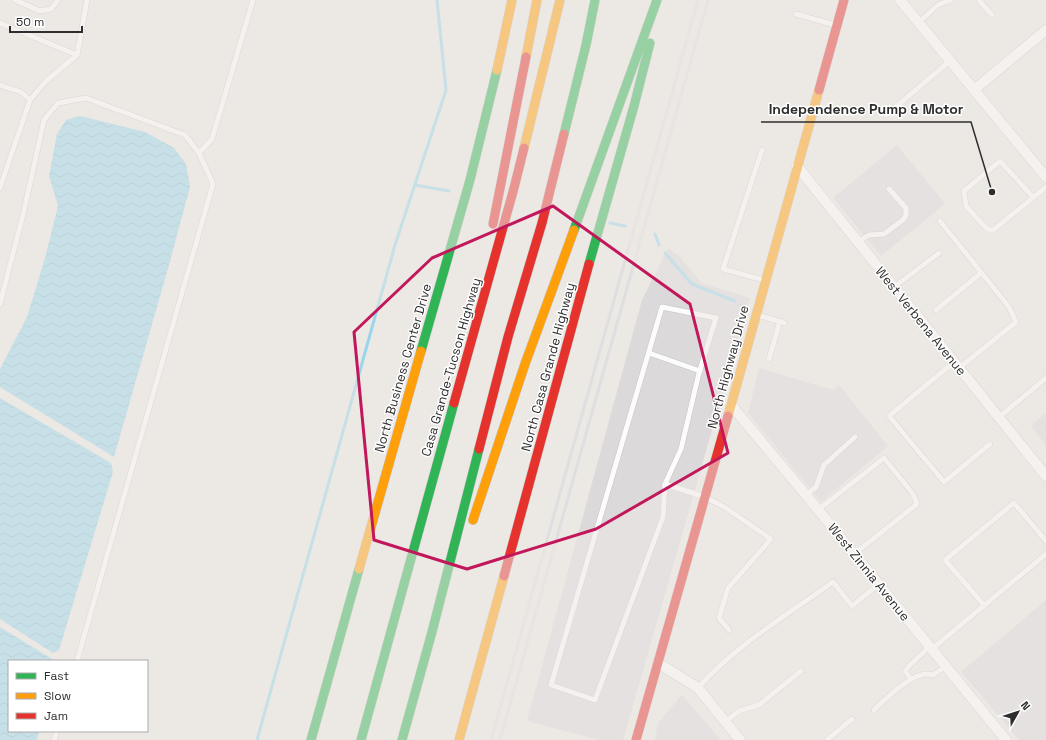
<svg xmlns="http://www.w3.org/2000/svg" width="1046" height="740" viewBox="0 0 1046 740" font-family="'Space Grotesk',sans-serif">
  <defs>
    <pattern id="water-waves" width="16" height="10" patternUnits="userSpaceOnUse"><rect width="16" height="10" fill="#99d6ec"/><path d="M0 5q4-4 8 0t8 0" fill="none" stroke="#84b8cb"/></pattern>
  </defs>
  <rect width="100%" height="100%" fill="#ece8e4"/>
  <g fill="#dcd9db">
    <polygon points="897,145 945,204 881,256 833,198"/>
    <polygon points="668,248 679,256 701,283 750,298 623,740 600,740 527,721 642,300"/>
    <polygon points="759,368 833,390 839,385 888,446 821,502 748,413"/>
    <polygon points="1046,413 1046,445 1031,426"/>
    <polygon points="1046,600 1046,740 1019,740 961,672"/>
    <polygon points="682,695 721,740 655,740 658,723"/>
  </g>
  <g fill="url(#water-waves)">
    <polygon points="80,116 145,132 174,148 186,164 190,187 169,265 114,457 0,387 0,369 27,317 45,258 58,206 49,176 57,134 66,120"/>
    <polygon points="0,398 111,463 113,472 59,650 53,653 0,619"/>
    <polygon points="0,627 54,660 54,661 9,661 9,731 39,731 37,740 0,740"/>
  </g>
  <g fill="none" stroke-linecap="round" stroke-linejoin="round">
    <g stroke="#99d6ec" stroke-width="3">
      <polyline points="415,185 449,191"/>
      <polyline points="610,223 625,226"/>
      <polyline points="655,234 659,245"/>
      <polyline points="665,253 692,284 735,301"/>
      <polyline points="257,740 395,245 446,90 437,0"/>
    </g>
    <defs>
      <g id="lane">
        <polyline points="15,0 40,11 51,9 58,0"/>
        <polyline points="979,0 992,15"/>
        <polyline points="796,14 835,25"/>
        <polyline points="919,22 938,5 951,0"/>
        <polyline points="0,23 77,55"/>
        <polyline points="0,85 21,92 30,100"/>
        <polyline points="886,115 950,61"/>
        <polyline points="762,150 723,269 764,280"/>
        <polyline points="199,153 212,139 253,0"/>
        <polyline points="0,188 30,100 45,82 77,55 87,0"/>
        <polyline points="1033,197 1000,161 964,191 966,206 985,227 992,231 1046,187"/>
        <polyline points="940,221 1009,307 1016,322 959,368"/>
        <polyline points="858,242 869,235 884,234 903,220 906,215 906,208 889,189"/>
        <polyline points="894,287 939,253"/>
        <polyline points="0,304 23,215 44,120 58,103 86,98 185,135 199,153 213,184 77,661"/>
        <polygon points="662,307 716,318 699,373 681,449 665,484 663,517 595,700 551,685"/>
        <polyline points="936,310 981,273"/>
        <polyline points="757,315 784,323"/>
        <polyline points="649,353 700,371"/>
        <polyline points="769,359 780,321"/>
        <polyline points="954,362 889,416 944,482 990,444"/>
        <polyline points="999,417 1046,378"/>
        <polyline points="665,484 705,497 726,508 771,539 728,588 719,618 729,630"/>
        <polyline points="806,495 816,487 824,465 855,437"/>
        <polyline points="818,510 884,458 913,494 917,504 854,554"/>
        <polyline points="984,605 945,560 1014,503 1046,541"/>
        <polyline points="932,649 1046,554"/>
        <polyline points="911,679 905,671 909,666 930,646"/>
        <path d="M698,688C736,645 787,615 833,582L852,606L879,584"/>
        <path d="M874,710C885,699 911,674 927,674C929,674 931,675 933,675L946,666"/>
        <polyline points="725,722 739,711 759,705 801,671"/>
        <polyline points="54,740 57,731"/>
        <polyline points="827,740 852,719"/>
      </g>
      <g id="street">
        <polyline points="900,0 1046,177"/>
        <polyline points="974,90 1046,30"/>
        <polyline points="797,166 1046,476"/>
        <polyline points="731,405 806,495 1006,740"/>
        <polyline points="658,663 698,688 740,740"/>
      </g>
      <g id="fast">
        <polyline points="564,134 586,45 595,0"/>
        <polyline points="574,230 657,0"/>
        <polyline points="589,264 634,106 650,43"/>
        <polyline points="421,351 470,180 497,70"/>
        <polyline points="311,740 359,569"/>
        <polyline points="361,740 454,403"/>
        <polyline points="402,740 432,632 479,449"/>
      </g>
      <g id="slow">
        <polyline points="526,57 537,0"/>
        <polyline points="497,70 512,0"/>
        <polyline points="524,148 560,0"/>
        <polyline points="728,416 819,90"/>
        <polyline points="473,520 525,364 574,230"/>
        <polyline points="359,569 421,351"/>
        <polyline points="459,740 504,576"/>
      </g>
      <g id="jam">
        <polyline points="819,90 844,0"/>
        <polyline points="493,224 526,57"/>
        <polyline points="454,403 514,188 524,148"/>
        <polyline points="479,449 508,337 542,223 564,134"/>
        <polyline points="504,576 589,264"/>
        <polyline points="636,740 728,416"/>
      </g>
    </defs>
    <use href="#lane" stroke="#c5c4c5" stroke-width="6"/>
    <use href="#street" stroke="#c5c4c5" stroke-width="11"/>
    <use href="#fast" stroke="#c5c4c5" stroke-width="10"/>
    <use href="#slow" stroke="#c5c4c5" stroke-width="10"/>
    <use href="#jam" stroke="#c5c4c5" stroke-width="10"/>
    <use href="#lane" stroke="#fcfcfb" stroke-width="5"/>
    <use href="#street" stroke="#fcfcfb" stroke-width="10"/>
    <use href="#fast" stroke="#30b455" stroke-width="9"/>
    <use href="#slow" stroke="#ff9f0a" stroke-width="9"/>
    <use href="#jam" stroke="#e5322d" stroke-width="9"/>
    <g stroke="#dfdfe1" stroke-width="3">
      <polyline points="491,740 698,0"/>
      <polyline points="500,740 708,0"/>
    </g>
  </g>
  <path d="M0 0H1046V740H0ZM553,206L690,304L728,453L596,529L467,569L374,540L354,332L432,258Z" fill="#ece8e4" fill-opacity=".55" fill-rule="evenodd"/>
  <path fill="none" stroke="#c2185b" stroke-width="3" stroke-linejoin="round" d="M553,206L690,304L728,453L596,529L467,569L374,540L354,332L432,258Z"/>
  <g text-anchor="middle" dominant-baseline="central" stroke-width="3" stroke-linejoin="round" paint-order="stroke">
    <g font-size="13" fill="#2e2e2e" stroke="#fff">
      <text transform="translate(921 321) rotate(51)">West Verbena Avenue</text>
      <text transform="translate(451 367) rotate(-74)">Casa Grande-Tucson Highway</text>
      <text transform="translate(548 367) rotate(-75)">North Casa Grande Highway</text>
      <text transform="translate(728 367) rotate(-75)">North Highway Drive</text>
      <text transform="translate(403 368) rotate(-74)">North Business Center Drive</text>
      <text transform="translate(869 572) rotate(51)">West Zinnia Avenue</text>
    </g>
  </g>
  <path fill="none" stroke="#2e2e2e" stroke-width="1.5" d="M992 192L971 122H761"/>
  <circle fill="#2e2e2e" stroke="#fff" stroke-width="1.5" cx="992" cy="192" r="4"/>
  <g font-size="14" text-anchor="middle" font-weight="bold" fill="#2e2e2e" stroke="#fff" stroke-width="3" stroke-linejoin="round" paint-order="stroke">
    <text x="866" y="114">Independence Pump &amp; Motor</text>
  </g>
  <rect x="8" y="660" width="140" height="72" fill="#ffffff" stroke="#ababab"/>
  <rect x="16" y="673" width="20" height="6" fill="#30b455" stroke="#ababab"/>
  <text x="44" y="680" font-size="12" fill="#2e2e2e">Fast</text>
  <rect x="16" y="693" width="20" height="6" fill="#ff9f0a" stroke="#ababab"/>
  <text x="44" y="700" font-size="12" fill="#2e2e2e">Slow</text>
  <rect x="16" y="713" width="20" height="6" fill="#e5322d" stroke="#ababab"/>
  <text x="44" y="720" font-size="12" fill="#2e2e2e">Jam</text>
  <g transform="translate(1018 712) rotate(51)" stroke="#ffffff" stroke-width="3" paint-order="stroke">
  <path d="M0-3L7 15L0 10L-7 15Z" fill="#2e2e2e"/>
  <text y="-6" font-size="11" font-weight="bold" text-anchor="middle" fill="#2e2e2e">N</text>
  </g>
  <path d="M10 26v6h72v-6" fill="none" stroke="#2e2e2e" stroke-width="2"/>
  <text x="16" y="26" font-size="12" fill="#2e2e2e" stroke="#ffffff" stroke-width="3" paint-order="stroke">50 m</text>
</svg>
